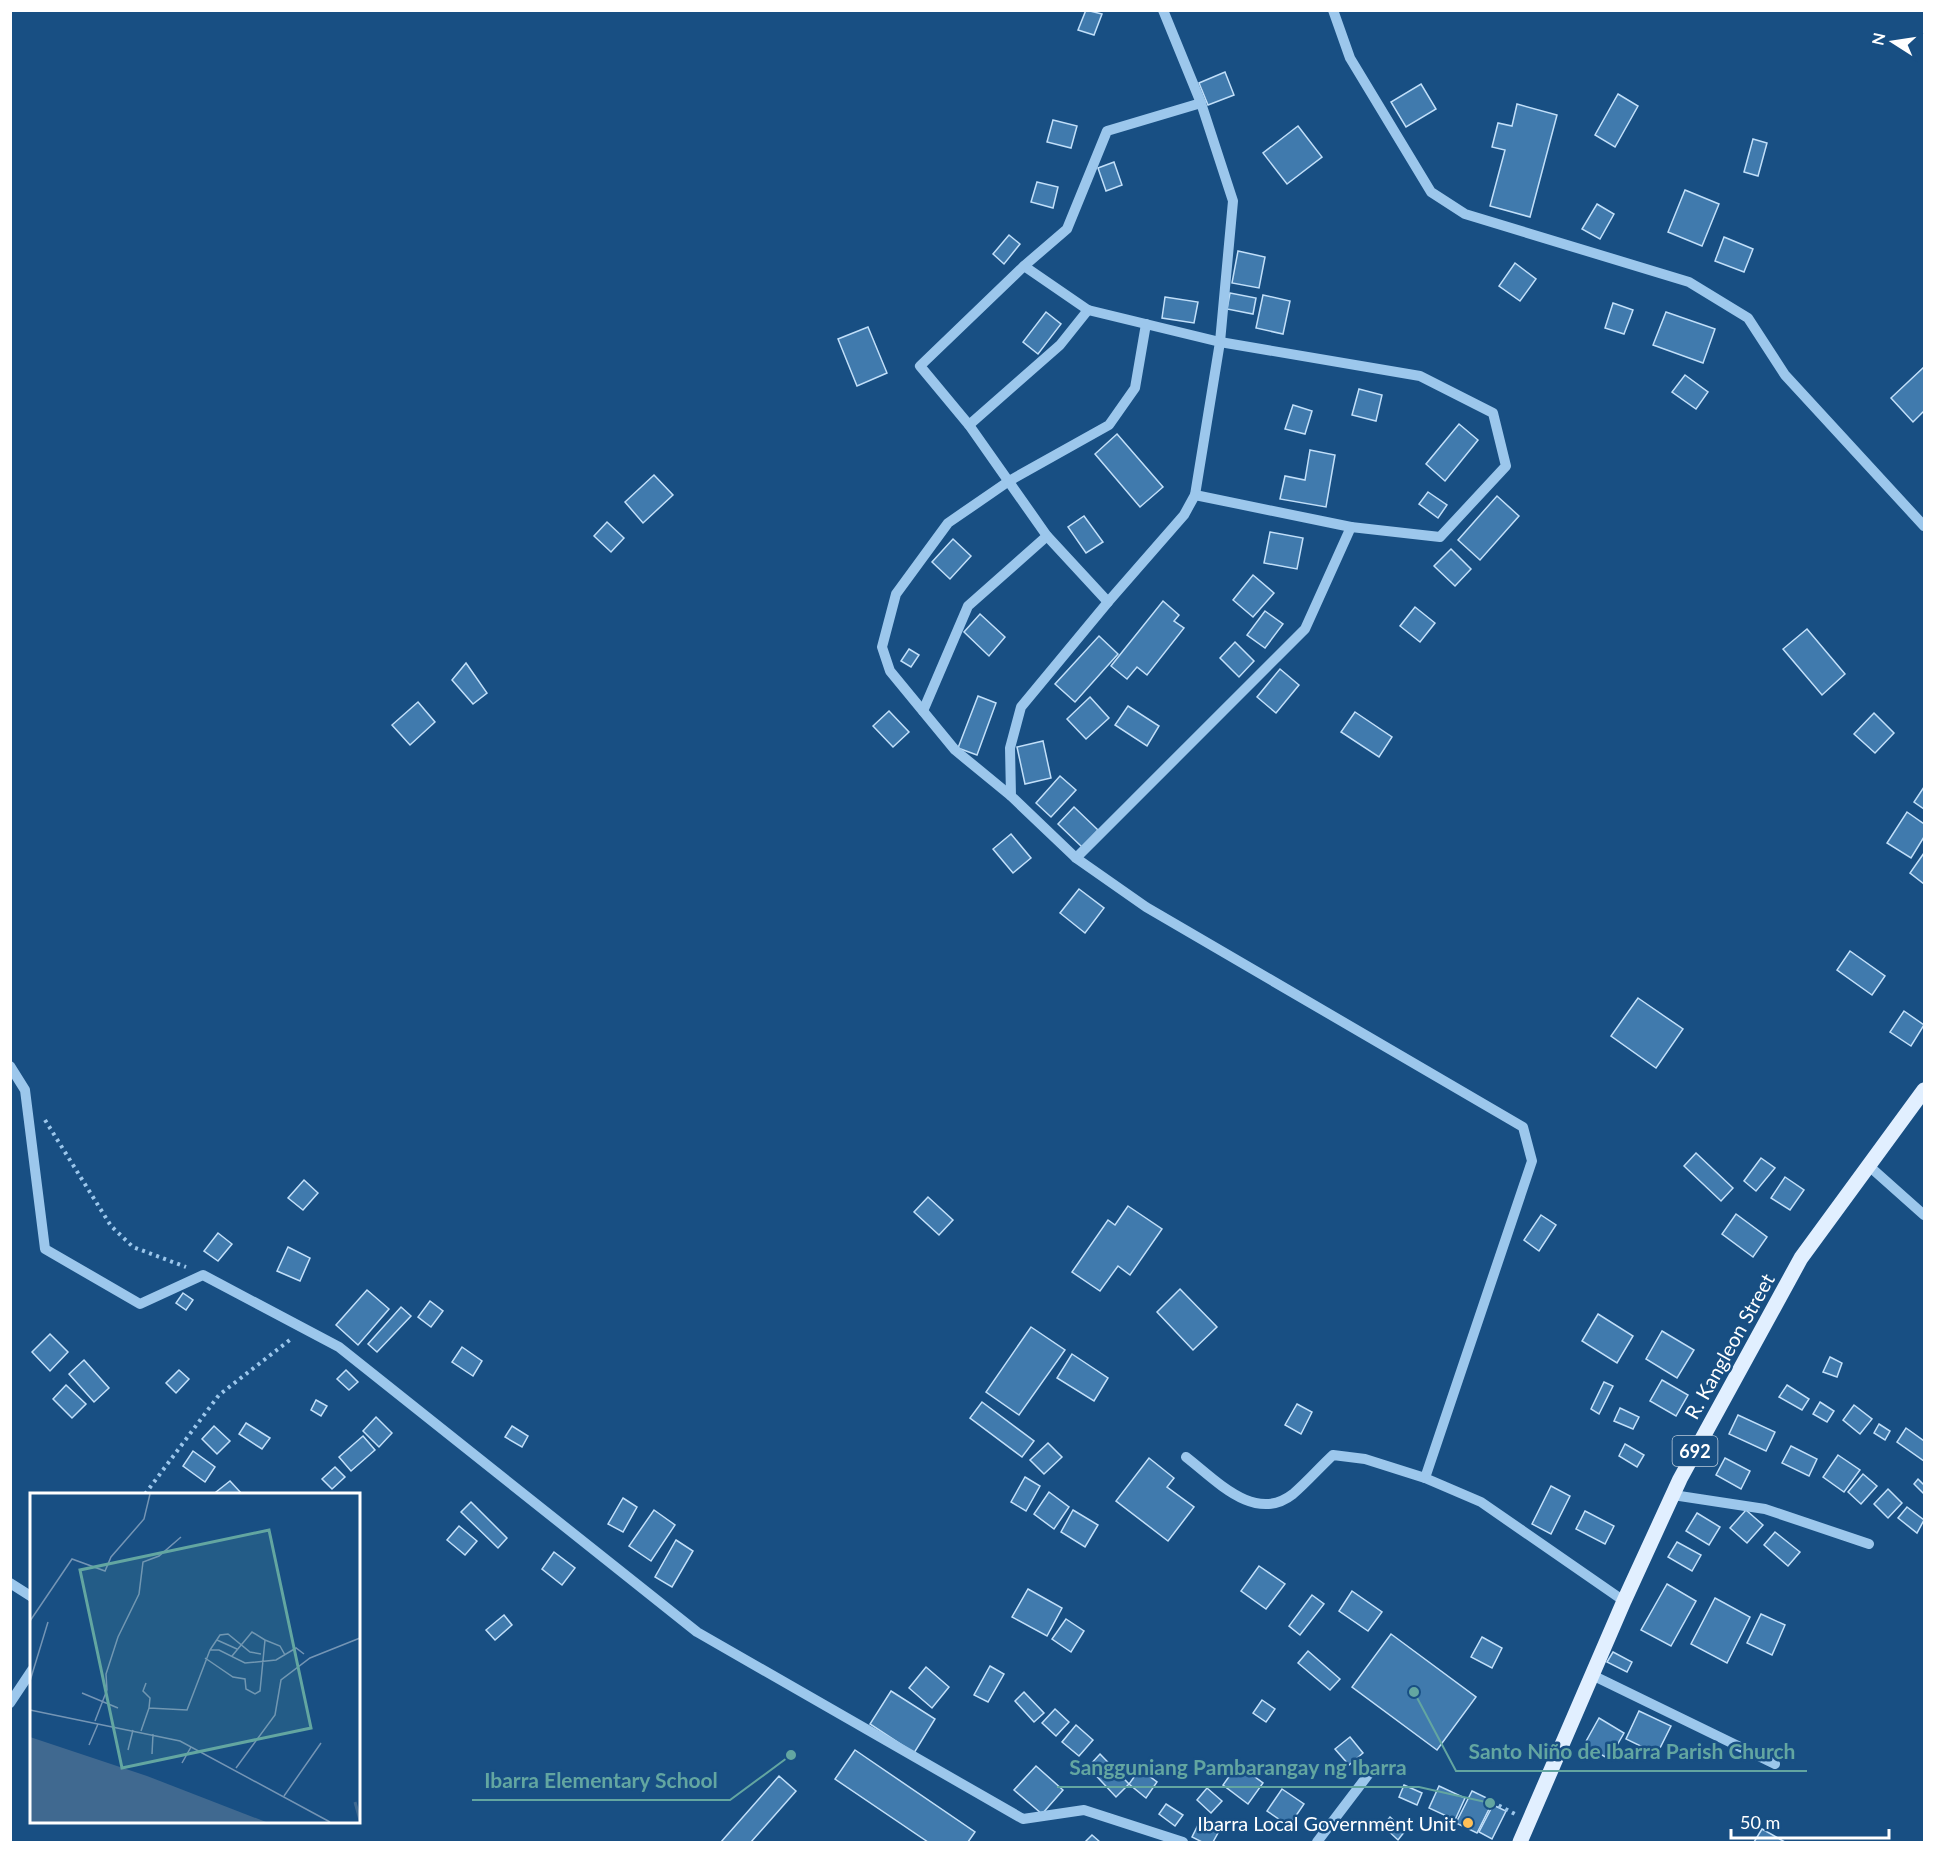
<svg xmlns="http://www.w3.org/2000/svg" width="1935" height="1853" viewBox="0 0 1935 1853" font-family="Lato,sans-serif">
  <rect width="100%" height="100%" fill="#184f83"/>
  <g fill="#407aad" stroke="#c1dff9" stroke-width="1.5">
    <polygon points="1086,10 1102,14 1094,35 1078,30"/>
    <polygon points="1225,72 1234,95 1208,105 1199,83"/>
    <polygon points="1421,84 1436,109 1406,127 1391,102"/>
    <polygon points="1618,94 1638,106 1615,147 1595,135"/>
    <polygon points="1517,104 1557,115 1530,217 1490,206 1505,150 1492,147 1498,123 1512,126"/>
    <polygon points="1053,120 1077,126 1071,148 1047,142"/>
    <polygon points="1298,126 1322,157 1287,184 1263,153"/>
    <polygon points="1753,139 1767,143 1758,176 1744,172"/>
    <polygon points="1114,162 1122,185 1106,191 1098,168"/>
    <polygon points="1037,182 1058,187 1053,208 1031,202"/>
    <polygon points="1685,190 1719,204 1702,246 1668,232"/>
    <polygon points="1597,204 1614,214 1600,239 1582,229"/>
    <polygon points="1009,235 1020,244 1004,264 993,254"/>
    <polygon points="1724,237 1753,249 1744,272 1715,261"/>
    <polygon points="1238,251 1265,257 1259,288 1232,283"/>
    <polygon points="1515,263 1536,279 1520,301 1499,286"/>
    <polygon points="1230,293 1256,298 1253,314 1227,309"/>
    <polygon points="1263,295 1290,301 1283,334 1256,328"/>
    <polygon points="1165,297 1198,302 1194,323 1162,318"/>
    <polygon points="1613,303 1633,310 1624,334 1605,328"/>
    <polygon points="1046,312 1061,324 1038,354 1023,342"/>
    <polygon points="1666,312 1715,329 1703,363 1653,345"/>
    <polygon points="868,327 887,373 857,386 838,339"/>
    <polygon points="1924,367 1924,411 1913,422 1891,398"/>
    <polygon points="1685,375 1708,392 1696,409 1672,392"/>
    <polygon points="1359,389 1382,395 1376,421 1352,415"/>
    <polygon points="1293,405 1312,411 1305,434 1285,429"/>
    <polygon points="1459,424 1478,440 1445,481 1426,464"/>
    <polygon points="1117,434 1163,487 1140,507 1095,454"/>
    <polygon points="1310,450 1335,455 1326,507 1280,499 1285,476 1305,480"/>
    <polygon points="654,475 673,495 643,523 625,502"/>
    <polygon points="1428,492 1447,505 1438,518 1419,504"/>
    <polygon points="1497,496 1519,516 1480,560 1458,540"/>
    <polygon points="1084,516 1103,542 1086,553 1068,527"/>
    <polygon points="607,522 624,538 611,552 594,536"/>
    <polygon points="1270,532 1303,538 1297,569 1264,563"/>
    <polygon points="953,539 971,556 950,579 932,562"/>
    <polygon points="1451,549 1471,569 1455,586 1434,566"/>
    <polygon points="1253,575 1274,593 1253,617 1233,600"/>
    <polygon points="1163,601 1179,615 1174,621 1184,628 1147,675 1137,667 1127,679 1111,666"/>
    <polygon points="1415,607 1435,623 1420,642 1400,626"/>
    <polygon points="1265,611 1283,624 1265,648 1247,635"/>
    <polygon points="980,614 1005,637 989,656 964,632"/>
    <polygon points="1807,629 1845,674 1822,695 1783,649"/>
    <polygon points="1099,636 1118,654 1075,702 1055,684"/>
    <polygon points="1235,642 1254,661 1239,677 1220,658"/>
    <polygon points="909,649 919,655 911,667 901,661"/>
    <polygon points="466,663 487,693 473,704 452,680"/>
    <polygon points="1280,669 1299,685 1276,713 1257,697"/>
    <polygon points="978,696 996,703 977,755 958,748"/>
    <polygon points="1090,697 1109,718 1086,739 1067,719"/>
    <polygon points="418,702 435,722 410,745 392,725"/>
    <polygon points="1128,706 1159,726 1147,746 1115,725"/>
    <polygon points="889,711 909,732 893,747 873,726"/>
    <polygon points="1355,712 1392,737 1379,757 1341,732"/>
    <polygon points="1874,713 1894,733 1875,753 1854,734"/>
    <polygon points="1043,741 1051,778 1025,784 1017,747"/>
    <polygon points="1060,776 1076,790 1051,817 1036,803"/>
    <polygon points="1924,787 1924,809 1914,802"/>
    <polygon points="1074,807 1098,830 1082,847 1058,824"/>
    <polygon points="1907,812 1924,824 1924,837 1911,858 1887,843"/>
    <polygon points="1011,834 1031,858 1013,873 993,849"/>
    <polygon points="1924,853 1924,884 1910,873"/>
    <polygon points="1079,889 1104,908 1085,933 1060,913"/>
    <polygon points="1850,951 1885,976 1872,995 1837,970"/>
    <polygon points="1638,998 1683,1029 1656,1068 1611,1036"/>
    <polygon points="1904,1011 1924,1025 1911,1046 1890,1032"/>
    <polygon points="1696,1153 1733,1188 1721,1201 1684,1166"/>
    <polygon points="1761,1158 1775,1168 1756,1191 1744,1181"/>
    <polygon points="1785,1177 1804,1190 1790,1210 1771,1198"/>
    <polygon points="304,1180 318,1193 303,1210 288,1198"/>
    <polygon points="928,1197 953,1220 939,1235 914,1212"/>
    <polygon points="1128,1206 1162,1229 1130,1275 1118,1266 1100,1291 1072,1272 1108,1220 1115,1225"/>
    <polygon points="1736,1214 1767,1237 1753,1257 1722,1234"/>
    <polygon points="1541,1215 1556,1225 1539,1251 1524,1240"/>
    <polygon points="218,1233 232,1244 218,1261 204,1251"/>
    <polygon points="288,1247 310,1258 300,1281 277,1271"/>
    <polygon points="1180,1289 1217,1327 1193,1350 1157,1312"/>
    <polygon points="367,1290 389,1309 358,1345 336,1325"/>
    <polygon points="183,1293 193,1300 186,1310 176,1303"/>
    <polygon points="430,1301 443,1311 431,1327 418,1317"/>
    <polygon points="401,1307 411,1316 377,1352 368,1344"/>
    <polygon points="1598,1314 1633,1336 1617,1363 1582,1341"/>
    <polygon points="1031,1327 1065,1350 1019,1415 986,1392"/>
    <polygon points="1662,1331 1694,1350 1677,1378 1646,1359"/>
    <polygon points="50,1334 68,1352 50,1371 32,1352"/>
    <polygon points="462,1347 482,1361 473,1376 452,1362"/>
    <polygon points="1072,1354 1108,1378 1094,1401 1057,1378"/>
    <polygon points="1830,1357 1842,1363 1837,1377 1823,1372"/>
    <polygon points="84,1360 109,1388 94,1402 69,1374"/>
    <polygon points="179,1370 189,1379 176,1393 166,1383"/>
    <polygon points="346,1370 358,1382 349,1390 337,1379"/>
    <polygon points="1662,1380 1688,1395 1676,1416 1650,1401"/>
    <polygon points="1604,1382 1613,1386 1599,1414 1591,1409"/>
    <polygon points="66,1385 86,1404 72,1418 53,1399"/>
    <polygon points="1787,1385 1809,1399 1802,1410 1779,1397"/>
    <polygon points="316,1400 327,1406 321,1416 311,1410"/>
    <polygon points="982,1402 1034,1441 1022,1457 970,1418"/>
    <polygon points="1820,1402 1834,1411 1827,1422 1813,1414"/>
    <polygon points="1297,1404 1312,1412 1301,1434 1285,1425"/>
    <polygon points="1854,1405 1872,1419 1860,1434 1843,1420"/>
    <polygon points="1620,1408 1639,1417 1633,1429 1614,1421"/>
    <polygon points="1738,1415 1775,1432 1766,1451 1729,1434"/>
    <polygon points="376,1417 392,1433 379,1447 363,1431"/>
    <polygon points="246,1423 270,1438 262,1449 239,1434"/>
    <polygon points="1879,1424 1890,1431 1885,1440 1874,1433"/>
    <polygon points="214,1426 230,1441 217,1454 202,1439"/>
    <polygon points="512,1426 528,1436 522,1447 505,1437"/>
    <polygon points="1906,1428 1924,1441 1924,1461 1897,1442"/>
    <polygon points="363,1436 375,1450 351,1471 339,1457"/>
    <polygon points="1048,1443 1062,1457 1044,1474 1030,1460"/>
    <polygon points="1625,1444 1644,1455 1637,1467 1619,1456"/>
    <polygon points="1791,1446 1817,1459 1809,1476 1782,1463"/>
    <polygon points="193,1451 215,1467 205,1482 183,1466"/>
    <polygon points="1838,1455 1860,1470 1844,1492 1823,1477"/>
    <polygon points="1149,1458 1174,1478 1167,1487 1194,1507 1168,1541 1116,1501"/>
    <polygon points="1725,1458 1750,1471 1741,1489 1716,1475"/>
    <polygon points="335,1467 345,1477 332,1489 322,1479"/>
    <polygon points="1863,1474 1877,1486 1861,1504 1848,1492"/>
    <polygon points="1025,1477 1040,1486 1026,1511 1011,1502"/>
    <polygon points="1918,1479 1924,1485 1924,1494 1914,1484"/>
    <polygon points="230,1481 242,1494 218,1494 216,1492"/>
    <polygon points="1551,1486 1570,1496 1551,1534 1532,1524"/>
    <polygon points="1888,1489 1902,1503 1888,1518 1874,1504"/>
    <polygon points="1049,1492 1069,1507 1054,1529 1034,1514"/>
    <polygon points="623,1498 637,1507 623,1532 608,1524"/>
    <polygon points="471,1502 507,1538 498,1548 461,1512"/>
    <polygon points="1907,1507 1924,1520 1917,1533 1898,1518"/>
    <polygon points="654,1510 675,1525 651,1561 629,1546"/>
    <polygon points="1073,1510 1098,1525 1085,1547 1061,1532"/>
    <polygon points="1746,1510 1763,1525 1747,1543 1730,1528"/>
    <polygon points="1585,1511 1614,1526 1605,1544 1576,1529"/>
    <polygon points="1697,1513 1720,1527 1709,1545 1686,1531"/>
    <polygon points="459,1526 477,1541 465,1555 447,1540"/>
    <polygon points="1775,1532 1800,1552 1788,1566 1764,1545"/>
    <polygon points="676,1540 693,1551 672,1587 655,1577"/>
    <polygon points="1677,1542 1701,1555 1692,1571 1668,1557"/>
    <polygon points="554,1552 575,1568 562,1585 542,1569"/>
    <polygon points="1259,1566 1285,1584 1266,1609 1241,1591"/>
    <polygon points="1667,1584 1696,1601 1671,1646 1641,1630"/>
    <polygon points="1028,1589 1062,1608 1047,1636 1012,1617"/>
    <polygon points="1352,1591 1382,1612 1368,1631 1339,1611"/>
    <polygon points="1312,1595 1324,1604 1300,1635 1289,1626"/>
    <polygon points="1715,1598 1750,1617 1727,1663 1691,1644"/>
    <polygon points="1761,1614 1785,1625 1772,1655 1747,1643"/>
    <polygon points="504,1615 512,1625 495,1640 486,1630"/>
    <polygon points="1066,1619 1084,1631 1071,1652 1052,1639"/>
    <polygon points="1391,1634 1476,1697 1437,1750 1352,1687"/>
    <polygon points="1482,1637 1502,1648 1492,1668 1471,1657"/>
    <polygon points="1308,1651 1340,1679 1330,1690 1298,1663"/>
    <polygon points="1613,1652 1632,1662 1627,1672 1607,1662"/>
    <polygon points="990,1666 1004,1674 988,1702 974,1695"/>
    <polygon points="926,1667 949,1687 932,1708 909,1688"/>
    <polygon points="891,1691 935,1719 914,1753 870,1724"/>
    <polygon points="1024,1692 1044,1713 1034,1722 1015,1701"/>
    <polygon points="1262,1700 1275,1709 1266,1722 1253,1713"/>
    <polygon points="1055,1709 1069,1722 1056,1736 1042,1723"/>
    <polygon points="1639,1711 1671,1726 1657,1754 1626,1739"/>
    <polygon points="1599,1718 1624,1733 1609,1759 1584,1745"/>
    <polygon points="1076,1725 1093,1740 1079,1756 1062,1742"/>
    <polygon points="1350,1737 1363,1753 1349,1765 1335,1749"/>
    <polygon points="855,1750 975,1832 968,1842 928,1842 835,1779"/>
    <polygon points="1100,1754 1129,1784 1116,1797 1088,1767"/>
    <polygon points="1238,1764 1263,1783 1248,1804 1223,1785"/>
    <polygon points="1036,1766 1063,1790 1042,1814 1014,1790"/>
    <polygon points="1140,1769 1157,1782 1146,1798 1129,1784"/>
    <polygon points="779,1776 796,1791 751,1842 721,1842"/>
    <polygon points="1404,1785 1422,1793 1417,1805 1399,1797"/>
    <polygon points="1439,1786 1465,1798 1455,1820 1429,1808"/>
    <polygon points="1207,1788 1222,1801 1211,1813 1197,1800"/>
    <polygon points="1282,1789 1304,1804 1289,1826 1267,1811"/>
    <polygon points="1472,1791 1493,1801 1477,1833 1456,1823"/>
    <polygon points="1166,1804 1183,1815 1175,1826 1159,1814"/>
    <polygon points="1493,1805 1506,1811 1492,1839 1479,1832"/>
    <polygon points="1390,1817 1405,1831 1398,1840 1383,1826"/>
    <polygon points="1200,1821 1219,1831 1213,1842 1202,1842 1192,1837"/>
    <polygon points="1762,1829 1785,1842 1754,1842"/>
    <polygon points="1092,1835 1100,1842 1085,1842"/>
  </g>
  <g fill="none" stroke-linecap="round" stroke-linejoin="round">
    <g stroke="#9cc7ec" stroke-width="4" stroke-dasharray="3 4.5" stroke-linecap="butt">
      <polyline points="45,1120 111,1226 133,1247 186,1267"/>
      <polyline points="145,1494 219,1395 291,1339"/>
      <polyline points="1492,1802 1515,1814"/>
    </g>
    <g stroke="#9cc7ec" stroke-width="10">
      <polyline points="1163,10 1201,103 1233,201 1220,342 1195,495 1184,515 1108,602 1021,707 1010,748 1011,796 1076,858 1146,907 1523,1127 1532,1161 1425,1478 1481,1502 1624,1601"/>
      <polyline points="1333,10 1350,58 1431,192 1465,214 1689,282 1748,318 1785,375 1924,526"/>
      <polyline points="1024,266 1067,229 1107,131 1201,103"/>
      <polyline points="969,425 1060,345 1088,310"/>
      <polyline points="1195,495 1351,527"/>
      <polyline points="923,711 968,606 1047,536"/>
      <polyline points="1011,796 955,750 890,671 882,647 896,594 948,523 1009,481 1109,425 1135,388 1146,324"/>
      <polyline points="1076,858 1305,629 1351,527 1440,537 1506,466 1493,413 1420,376 1220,342 1088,310 1024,266 920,366 969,425 1047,536 1108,602"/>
      <polyline points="10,1066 25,1090 45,1249 140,1304 203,1275 339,1347 697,1632 1023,1819 1084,1810 1183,1842"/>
      <polyline points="1869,1166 1924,1215"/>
      <path d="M1186,1457C1216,1480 1255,1524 1293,1494C1307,1482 1320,1467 1333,1455L1365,1459L1425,1478"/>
      <polyline points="1673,1495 1765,1509 1869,1544"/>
      <polyline points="10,1583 32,1597"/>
      <polyline points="1592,1675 1775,1764"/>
      <polyline points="10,1703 32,1670"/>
      <polyline points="1317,1842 1371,1771"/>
    </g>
    <polyline stroke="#e1efff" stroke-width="15" points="1520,1842 1624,1601 1680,1479 1801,1258 1924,1090"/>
  </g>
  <circle fill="#ffc057" stroke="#184f83" stroke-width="2" cx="1468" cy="1823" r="6"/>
  <g text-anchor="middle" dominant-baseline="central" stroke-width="5" stroke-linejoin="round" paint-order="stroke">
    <rect fill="#184f83" stroke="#bacada" stroke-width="1.5" x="1672.5" y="1436" width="45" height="30" rx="4.5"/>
    <g font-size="18" font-weight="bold" fill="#fff">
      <text x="1695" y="1451">692</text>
    </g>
    <g font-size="20" fill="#fff" stroke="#184f83">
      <text transform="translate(1729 1346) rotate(-61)">R. Kangleon Street</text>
    </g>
    <g font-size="20" fill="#fff" stroke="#184f83" text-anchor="end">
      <text x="1456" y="1823">Ibarra Local Government Unit</text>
    </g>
  </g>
  <g transform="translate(30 1493)">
    <rect width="330" height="330" fill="#184f83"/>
    <path d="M0,244L117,283L236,329H0Z" fill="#406990"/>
    <path fill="none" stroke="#406990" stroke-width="3" d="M325,309L330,327"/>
    <path fill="none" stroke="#7495b5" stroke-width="1.5" d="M0,128L42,66L75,78L81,64L114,26L120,1M187,147L207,156M235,147L250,153L255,162M180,157L190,142L198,141L220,159L231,161M175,165L203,184L215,186L216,196L225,201L230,198L235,147L222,139L202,163M0,188L18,129M116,190L113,198L120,205L119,215M52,200L88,215M0,217L150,248L300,329M65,228L77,197L76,181L88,144L109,101L113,69L129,63L151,44M111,238L119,215L157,217L180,157H189L215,170L246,167L266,155L274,161M59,252L68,231M98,257L103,237M122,261L123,241M152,270L161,254M206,275L245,222L251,187L280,165L330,145M254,303L291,250"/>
    <path fill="#63a6a1" fill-opacity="0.15" stroke="#63a6a1" stroke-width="3" d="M239,37L281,235L92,275L50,77Z"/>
    <rect width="330" height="330" fill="none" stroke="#fff" stroke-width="3"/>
  </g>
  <path fill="none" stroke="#63a6a1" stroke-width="2" d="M1414 1692L1456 1771H1807M1490 1803L1419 1787H1057M791 1755L730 1800H472"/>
  <g fill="#63a6a1" stroke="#184f83" stroke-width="2">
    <circle cx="1414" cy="1692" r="6"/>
    <circle cx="1490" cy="1803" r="6"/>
    <circle cx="791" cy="1755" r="6"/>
  </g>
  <g font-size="21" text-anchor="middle" font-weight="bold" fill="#63a6a1" stroke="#184f83" stroke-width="5" stroke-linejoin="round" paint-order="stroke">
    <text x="1632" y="1759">Santo Niño de Ibarra Parish Church</text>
    <text x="1238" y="1775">Sangguniang Pambarangay ng Ibarra</text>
    <text x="601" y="1788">Ibarra Elementary School</text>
  </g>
  <rect width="1935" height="1853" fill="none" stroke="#ffffff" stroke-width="24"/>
  <g transform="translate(1893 42) rotate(282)" stroke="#184f83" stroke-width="4.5" paint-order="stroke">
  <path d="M0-4.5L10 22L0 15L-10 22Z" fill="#ffffff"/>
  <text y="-9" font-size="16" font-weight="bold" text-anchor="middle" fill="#ffffff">N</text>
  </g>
  <path d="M1731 1829v9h158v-9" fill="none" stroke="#ffffff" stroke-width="3"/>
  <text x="1740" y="1829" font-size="18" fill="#ffffff" stroke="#184f83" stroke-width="4.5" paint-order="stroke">50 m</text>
</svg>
